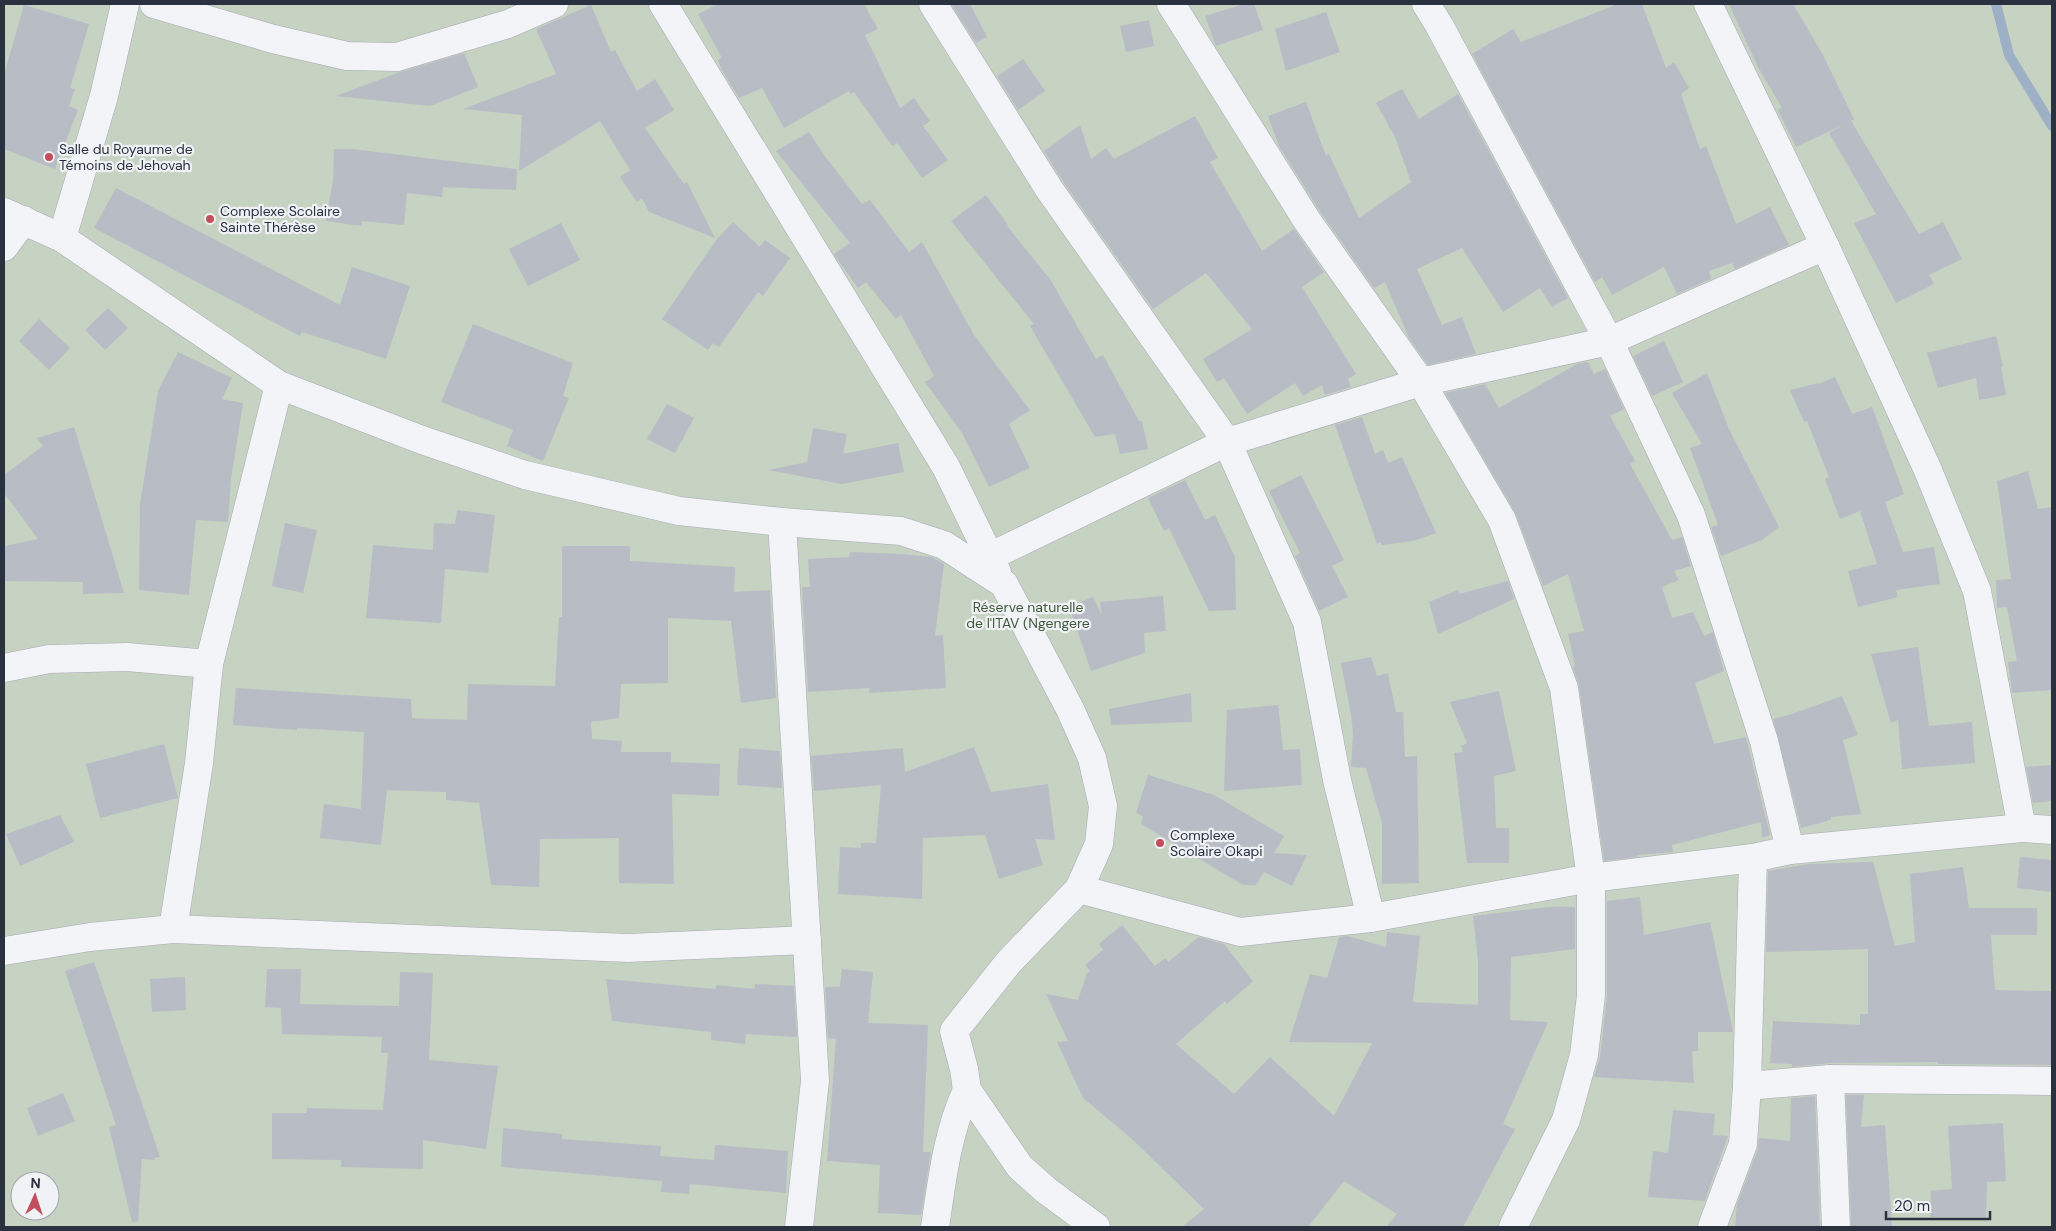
<svg xmlns="http://www.w3.org/2000/svg" width="2056" height="1231" viewBox="0 0 2056 1231" font-family="'DM Sans',sans-serif">
  <rect width="100%" height="100%" fill="#e1e3e8"/>
  <path fill="#c6d2c2" fill-rule="evenodd" d="M4,4H2052V1227H4ZM20,1181H50V1211H20Z"/>
  <g fill="none" stroke-linecap="round" stroke-linejoin="round">
    <polyline stroke="#9eb0c6" stroke-width="10" points="1996,4 2009,55 2052,126"/>
  </g>
  <g fill="#b8bdc5">
    <polygon points="718,4 864,4 878,29 865,35 900,108 914,98 930,121 923,126 948,160 922,178 897,143 892,146 854,92 850,94 849,91 784,128 762,88 739,98 723,72 718,60 722,58 698,14"/>
    <polygon points="951,4 970,4 987,37 976,43"/>
    <polygon points="1244,4 1254,4 1263,30 1216,46 1205,16"/>
    <polygon points="1618,4 1642,4 1666,68 1674,62 1689,88 1681,94 1700,149 1706,146 1736,224 1770,207 1789,245 1735,269 1732,263 1709,271 1711,279 1677,294 1664,267 1612,295 1602,277 1595,282 1472,54 1513,29 1521,42"/>
    <polygon points="1729,4 1793,4 1823,55 1854,119 1851,121 1919,234 1943,222 1962,259 1929,275 1934,284 1896,303 1854,223 1876,214 1829,133 1842,125 1796,147 1778,110 1782,108 1758,67"/>
    <polygon points="24,5 89,24 70,88 75,89 69,106 78,110 55,169 4,149 4,75"/>
    <polygon points="591,5 611,52 615,50 637,91 655,79 674,110 645,128 684,184 687,182 715,238 649,212 642,198 637,202 620,177 630,170 600,121 519,171 522,115 463,109 556,74 536,29"/>
    <polygon points="1326,12 1340,52 1286,71 1275,29"/>
    <polygon points="1149,20 1154,46 1126,52 1120,26"/>
    <polygon points="464,53 478,87 430,106 336,96 400,72"/>
    <polygon points="1023,59 1045,91 1018,110 997,76"/>
    <polygon points="1402,89 1419,119 1458,94 1568,298 1552,307 1540,288 1503,312 1462,248 1417,269 1442,325 1462,317 1476,354 1428,365 1409,338 1385,282 1374,288 1319,210 1279,146 1268,116 1306,102 1326,156 1329,154 1359,218 1411,182 1395,137 1376,103"/>
    <polygon points="1195,116 1218,158 1210,162 1262,251 1294,229 1324,272 1302,287 1356,374 1348,379 1351,387 1325,395 1322,385 1303,396 1295,383 1247,414 1224,378 1217,382 1203,359 1252,329 1206,273 1153,309 1062,180 1044,151 1080,125 1091,159 1106,148 1114,159"/>
    <polygon points="809,132 824,155 862,204 870,200 909,252 922,242 974,335 1030,410 1009,424 1030,468 989,487 962,433 925,382 934,376 901,315 896,319 866,282 858,288 837,259 834,254 850,243 776,151"/>
    <polygon points="334,149 352,149 517,169 516,190 443,187 442,197 407,193 404,225 362,221 361,226 326,221 333,180"/>
    <polygon points="116,188 340,305 352,267 410,286 386,359 302,332 300,336 94,228"/>
    <polygon points="986,195 1008,225 1007,226 1050,279 1096,359 1103,355 1139,421 1142,421 1148,449 1120,454 1115,434 1095,437 1030,326 1034,324 951,221"/>
    <polygon points="733,222 760,247 765,240 790,258 763,296 758,292 719,347 713,343 708,350 662,319 717,239"/>
    <polygon points="561,223 580,260 528,286 509,249"/>
    <polygon points="108,308 128,328 105,350 85,330"/>
    <polygon points="39,319 70,348 49,370 19,341"/>
    <polygon points="473,324 573,363 563,396 569,398 543,461 507,446 513,430 441,402"/>
    <polygon points="1996,336 2003,366 2001,367 2006,395 1979,400 1976,378 1938,388 1927,353"/>
    <polygon points="1664,341 1683,382 1652,396 1633,356"/>
    <polygon points="178,352 232,378 222,399 243,403 231,479 228,522 196,520 189,595 139,590 140,504 158,391"/>
    <polygon points="1588,362 1594,374 1605,369 1624,409 1610,416 1635,461 1630,464 1672,540 1682,537 1691,566 1674,571 1679,580 1662,587 1672,618 1693,612 1704,636 1713,632 1724,671 1695,683 1714,744 1746,737 1770,835 1762,838 1761,822 1672,845 1673,852 1637,855 1637,857 1604,861 1579,686 1573,667 1575,666 1568,634 1584,631 1568,574 1543,586 1515,512 1445,393 1485,384 1499,408 1577,364"/>
    <polygon points="1707,373 1729,429 1779,527 1762,540 1721,556 1711,527 1718,525 1690,448 1702,444 1672,393"/>
    <polygon points="1835,377 1852,414 1872,407 1904,494 1885,502 1903,552 1934,547 1940,584 1896,590 1898,597 1858,607 1848,571 1877,564 1860,511 1840,519 1825,479 1829,477 1807,421 1804,422 1790,390 1818,383 1818,384"/>
    <polygon points="667,404 694,418 675,453 647,439"/>
    <polygon points="1362,417 1375,454 1383,450 1388,463 1402,457 1436,533 1413,541 1382,545 1380,542 1377,544 1335,425"/>
    <polygon points="74,427 124,593 83,594 83,582 4,581 4,546 38,539 4,493 4,475 43,446 37,438"/>
    <polygon points="813,428 847,434 843,454 898,443 904,472 842,484 768,470 807,462"/>
    <polygon points="2028,471 2038,509 2052,507 2052,690 2012,693 2008,662 2017,661 2007,607 1997,608 1996,580 2011,579 1997,481"/>
    <polygon points="1301,475 1344,560 1332,566 1348,597 1319,611 1295,556 1300,553 1269,491"/>
    <polygon points="1185,480 1205,520 1215,515 1235,557 1236,610 1209,611 1169,528 1164,531 1148,498"/>
    <polygon points="457,510 495,515 488,573 445,569 441,623 366,618 373,545 433,550 434,523 455,524"/>
    <polygon points="285,523 317,530 303,593 272,586"/>
    <polygon points="562,546 630,546 630,561 735,567 734,592 770,590 776,698 741,703 731,621 668,618 668,683 621,684 619,718 591,722 592,739 622,741 621,752 671,752 671,762 720,764 719,796 672,794 674,884 619,883 619,838 540,839 539,887 491,885 479,803 446,800 446,792 387,790 381,845 320,838 324,804 361,809 364,732 297,728 297,730 233,725 236,688 411,699 412,718 467,720 468,684 555,686 559,617 562,617"/>
    <polygon points="850,552 901,554 932,557 944,564 935,636 943,635 946,688 869,693 870,688 808,692 802,587 810,587 808,559 849,557"/>
    <polygon points="1508,581 1514,599 1438,634 1429,602 1458,590 1459,594"/>
    <polygon points="1163,596 1166,631 1144,633 1145,653 1091,671 1069,606 1093,597 1102,615 1100,602"/>
    <polygon points="1918,647 1929,726 1972,722 1975,763 1902,769 1898,720 1891,723 1871,654"/>
    <polygon points="1371,657 1377,676 1388,673 1396,712 1403,712 1405,757 1417,756 1419,883 1382,884 1382,823 1366,768 1351,767 1353,733 1351,715 1341,663"/>
    <polygon points="1499,691 1516,771 1494,776 1496,828 1509,828 1509,863 1467,863 1454,753 1463,752 1461,746 1467,743 1450,702"/>
    <polygon points="1191,693 1192,722 1111,725 1109,709"/>
    <polygon points="1842,696 1858,735 1843,740 1861,814 1831,817 1831,820 1801,828 1773,719 1789,715"/>
    <polygon points="1278,705 1283,750 1300,749 1302,785 1224,791 1227,710"/>
    <polygon points="164,744 178,798 100,818 86,764"/>
    <polygon points="974,747 991,792 1048,784 1055,840 1035,839 1043,865 999,879 985,835 923,838 922,899 838,894 840,847 861,848 861,843 876,843 881,785 814,791 811,756 903,748 905,772"/>
    <polygon points="739,748 780,751 782,788 737,785"/>
    <polygon points="2051,765 2052,801 2033,803 2026,767"/>
    <polygon points="1148,775 1214,795 1284,836 1274,853 1307,855 1292,886 1264,872 1256,885 1243,885 1141,824 1143,816 1136,813"/>
    <polygon points="60,815 74,842 20,866 6,834"/>
    <polygon points="2020,857 2052,860 2052,892 2017,888"/>
    <polygon points="1873,862 1895,946 1915,942 1910,874 1963,867 1969,908 2037,908 2037,935 1991,935 1995,990 2052,991 2052,1065 1938,1064 1938,1062 1830,1063 1792,1067 1792,1064 1770,1063 1773,1021 1860,1025 1860,1014 1868,1014 1868,949 1766,952 1768,871 1809,864"/>
    <polygon points="1640,897 1644,935 1710,922 1733,1032 1698,1032 1698,1051 1692,1051 1694,1083 1594,1077 1600,1057 1607,997 1607,901"/>
    <polygon points="1549,907 1575,907 1575,949 1511,957 1510,1020 1548,1022 1503,1124 1515,1129 1463,1227 1386,1227 1397,1214 1344,1181 1308,1227 1182,1227 1204,1209 1133,1140 1083,1098 1057,1042 1068,1041 1046,994 1078,1000 1087,973 1090,971 1085,965 1103,950 1099,944 1122,925 1155,966 1165,958 1168,962 1199,937 1224,944 1253,981 1227,1004 1225,1001 1176,1044 1234,1094 1270,1057 1334,1116 1372,1043 1289,1042 1310,974 1327,978 1339,937 1348,936 1386,947 1387,932 1420,936 1413,1002 1478,1005 1478,960 1473,916"/>
    <polygon points="94,962 160,1157 154,1158 155,1160 142,1159 138,1221 132,1222 109,1127 116,1125 65,971"/>
    <polygon points="267,969 301,969 300,1004 399,1006 400,972 433,973 429,1060 498,1066 486,1149 423,1140 423,1169 341,1167 341,1160 272,1159 272,1113 306,1113 307,1108 383,1110 388,1053 381,1053 382,1037 282,1034 281,1008 265,1007"/>
    <polygon points="842,969 873,972 868,1023 928,1025 923,1152 931,1152 921,1215 878,1213 880,1165 827,1161 836,1039 828,1038 825,987 840,987"/>
    <polygon points="185,977 186,1010 152,1012 150,979"/>
    <polygon points="606,979 716,989 716,985 754,989 755,984 794,986 797,1037 746,1034 745,1044 711,1040 711,1032 612,1021"/>
    <polygon points="63,1093 75,1121 38,1136 27,1108"/>
    <polygon points="1846,1095 1864,1095 1861,1127 1885,1125 1892,1227 1851,1227"/>
    <polygon points="1815,1096 1820,1227 1735,1227 1737,1204 1758,1149 1759,1138 1790,1141 1791,1098"/>
    <polygon points="1673,1110 1715,1114 1713,1135 1728,1136 1705,1201 1648,1197 1653,1151 1668,1153"/>
    <polygon points="2003,1123 2006,1181 1987,1182 1986,1217 1930,1217 1931,1191 1952,1189 1948,1126"/>
    <polygon points="503,1128 562,1134 562,1139 661,1146 660,1156 714,1160 715,1145 788,1151 786,1193 690,1184 689,1194 661,1192 662,1181 501,1167"/>
  </g>
  <g fill="none" stroke-linecap="round" stroke-linejoin="round">
    <defs>
      <g id="minor">
        <polyline points="154,4 273,39 347,56 397,57 508,24 554,4"/>
        <polyline points="663,4 946,467 997,572"/>
        <polyline points="933,4 1049,189 1227,442 1307,622 1337,780 1371,918"/>
        <polyline points="1171,4 1306,219 1421,382 1502,520 1564,688 1591,878 1591,995 1584,1055 1566,1120 1513,1227"/>
        <polyline points="1426,4 1439,25 1609,341 1691,515 1764,741 1790,850"/>
        <polyline points="1708,4 1825,246 1927,468 1977,591 2022,828"/>
        <polyline points="4,212 62,238 279,385 422,440 525,475 679,511 782,522 901,531 944,545 1004,584 1070,709 1092,758 1103,806 1099,844 1079,889 1008,963 954,1031 964,1069 967,1090 1020,1167 1047,1191 1096,1227"/>
        <polyline points="62,238 104,96 125,4"/>
        <polyline points="4,247 24,220"/>
        <polyline points="782,522 815,1081 799,1227"/>
        <polyline points="989,557 1227,442 1421,382 1609,341 1825,246"/>
        <polyline points="4,668 49,659 127,657 209,664"/>
        <polyline points="1079,889 1240,932 1371,918 1591,878 1753,858 1790,850 2022,828 2052,830"/>
        <polyline points="173,929 199,763 209,664 279,385"/>
        <polyline points="4,951 90,937 173,929 628,948 807,940"/>
        <polyline points="1830,1079 1836,1227"/>
        <polyline points="1747,1086 1830,1079 2052,1081"/>
        <path d="M935,1227C942,1181 947,1133 967,1090"/>
        <polyline points="1712,1227 1743,1144 1747,1086 1753,858"/>
      </g>
    </defs>
    <use href="#minor" stroke="#a6aab2" stroke-width="29"/>
    <use href="#minor" stroke="#f3f4f7" stroke-width="28"/>
  </g>
  <g fill="#c44f5c" stroke="#f0f2f6" stroke-width="2">
    <circle cx="49" cy="157" r="5"/>
    <circle cx="210" cy="219" r="5"/>
    <circle cx="1160" cy="843" r="5"/>
  </g>
  <g text-anchor="middle" dominant-baseline="central" stroke-width="4.5" stroke-linejoin="round" paint-order="stroke">
    <g font-size="14" fill="#2a313f" stroke="#f0f2f6" text-anchor="start">
      <text x="59" y="149">Salle du Royaume de<tspan x="59" dy="16">Témoins de Jehovah</tspan></text>
      <text x="220" y="211">Complexe Scolaire<tspan x="220" dy="16">Sainte Thérèse</tspan></text>
      <text x="1170" y="835">Complexe<tspan x="1170" dy="16">Scolaire Okapi</tspan></text>
    </g>
    <g font-size="14" fill="#3e5939" stroke="#f0f2f6">
      <text x="1028" y="607">Réserve naturelle<tspan x="1028" dy="16">de l'ITAV (Ngengere</tspan></text>
    </g>
  </g>
  <rect width="2056" height="1231" fill="none" stroke="#2a313f" stroke-width="10"/>
  <g transform="translate(35 1196) rotate(3)"><circle r="24" fill="#f0f2f6" stroke="#a1a5ad"/>
  <path d="M0-4L9 19L0 12L-9 19Z" fill="#c44f5c"/>
  <text y="-8" font-size="14" font-weight="bold" text-anchor="middle" fill="#2a313f">N</text>
  </g>
  <path d="M1886 1211v8h104v-8" fill="none" stroke="#2a313f" stroke-width="2.5"/>
  <text x="1894" y="1211" font-size="15" fill="#2a313f" stroke="#f0f2f6" stroke-width="4" paint-order="stroke">20 m</text>
</svg>
